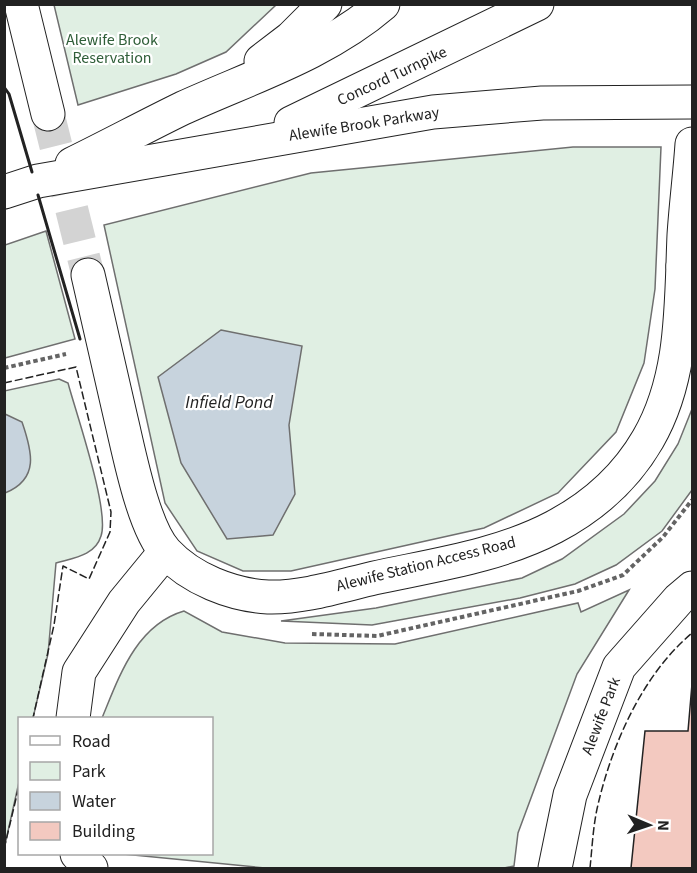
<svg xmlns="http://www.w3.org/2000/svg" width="697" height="873" viewBox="0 0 697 873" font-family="'Source Sans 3',sans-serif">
  <rect width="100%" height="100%" fill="#fff"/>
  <g fill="#e0efe3" stroke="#6f6f6f" stroke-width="1.5">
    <polygon points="54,5 54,4 276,5 226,52 176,74 78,105"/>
    <polygon points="573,147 661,147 655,289 644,363 616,432 558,493 484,528 291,571 243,571 197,551 165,503 104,225 311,173"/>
    <polygon points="46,231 75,339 5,358 5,245"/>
    <path d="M59,379L68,383C76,413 110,511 101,536C95,556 73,558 56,563L48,654L33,718H20L19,782L4,849V391Z"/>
    <polygon points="692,409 692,490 662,531 616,565 575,584 520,598 372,625 281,621 376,608 522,578 562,559 624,514 655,481 678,444"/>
    <path d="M629,590L577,674L518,833L514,866L504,868H265L123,854H212V718H102C119,677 136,625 184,611L222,632L285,643L395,644L578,603L581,612Z"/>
  </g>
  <g fill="#c7d3dd" stroke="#6f6f6f" stroke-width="1.5">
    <polygon points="221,330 302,346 289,425 295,494 273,535 227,539 181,463 158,377"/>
    <path d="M5,414L22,422C32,451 40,479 5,493Z"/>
  </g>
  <polygon fill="#f3c9c0" stroke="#222" stroke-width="1.5" points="692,684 692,868 631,868 645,731 688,731"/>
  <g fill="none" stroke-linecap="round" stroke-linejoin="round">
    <polyline stroke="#d3d3d3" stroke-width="33" stroke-dasharray="33 16" stroke-linecap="butt" points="48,114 88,275"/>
    <defs>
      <g id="minor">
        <polyline points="73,718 79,672 124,602 165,552"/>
        <polyline points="77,854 91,868"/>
        <polyline points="555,868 570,795 619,667 679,599 692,588"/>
      </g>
      <g id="major">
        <polyline points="21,4 48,114"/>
        <path d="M88,275C99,323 110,371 121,419C129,452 143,527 166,552C191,579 232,595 268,597C303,598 340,586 374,578C434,565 499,556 554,527C592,507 626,477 648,439C684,377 681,304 684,235C686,204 690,174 692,144"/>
      </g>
      <g id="highway">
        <polyline points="261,61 291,38 325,4"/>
        <polyline points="291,123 537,4"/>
        <path d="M72,164C109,146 146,126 183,108C251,77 325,54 383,4"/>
        <polyline points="4,192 38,181 433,112 542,103 692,102"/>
        <polyline points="683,266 692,250"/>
      </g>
    </defs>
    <use href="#minor" stroke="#222" stroke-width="35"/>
    <use href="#major" stroke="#222" stroke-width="35"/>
    <use href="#highway" stroke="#222" stroke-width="35"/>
    <g stroke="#646464" stroke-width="4" stroke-dasharray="4.5 3" stroke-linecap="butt">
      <polyline points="4,368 66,354"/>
      <polyline points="312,634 377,636 578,591 623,575 663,537 692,500"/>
    </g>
    <use href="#minor" stroke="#fff" stroke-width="33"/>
    <use href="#major" stroke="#fff" stroke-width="33"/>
    <use href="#highway" stroke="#fff" stroke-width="33"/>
    <g stroke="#222" stroke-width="1.5" stroke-dasharray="8 3" stroke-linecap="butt">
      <polyline points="4,383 76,367 111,512 110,532 89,579 63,566 54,625 33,718"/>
      <polyline points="4,849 20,782"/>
      <path d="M590,868C592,849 593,828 597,809C611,746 642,675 692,633"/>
    </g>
    <g stroke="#222" stroke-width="3">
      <polyline points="4,87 9,94 32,172"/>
      <polyline points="38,195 80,339"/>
    </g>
  </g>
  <g text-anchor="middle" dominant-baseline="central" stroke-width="4.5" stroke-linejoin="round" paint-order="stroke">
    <g font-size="16" fill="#2f5e38" stroke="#fff">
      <text x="112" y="40">Alewife Brook<tspan x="112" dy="18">Reservation</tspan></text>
    </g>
    <g font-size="16" fill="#222" stroke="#fff">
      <text transform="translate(392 76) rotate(-25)">Concord Turnpike</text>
      <text transform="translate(364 124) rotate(-9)">Alewife Brook Parkway</text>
      <text transform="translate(426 564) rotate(-14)">Alewife Station Access Road</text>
      <text transform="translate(601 716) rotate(-69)">Alewife Park</text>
    </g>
    <g font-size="18" font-style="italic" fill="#222" stroke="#fff">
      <text x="229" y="402">Infield Pond</text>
    </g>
  </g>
  <rect width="697" height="873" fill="none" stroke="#222222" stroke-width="12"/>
  <rect x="18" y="717" width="195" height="138" fill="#ffffff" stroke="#a7a7a7" stroke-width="1.5"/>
  <rect x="30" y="736" width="30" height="9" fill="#ffffff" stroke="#a7a7a7" stroke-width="1.5"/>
  <text x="72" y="747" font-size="18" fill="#222222">Road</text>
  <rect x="30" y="762" width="30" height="18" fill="#e0efe3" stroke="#a7a7a7" stroke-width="1.5"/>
  <text x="72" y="777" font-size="18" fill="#222222">Park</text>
  <rect x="30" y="792" width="30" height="18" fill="#c7d3dd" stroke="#a7a7a7" stroke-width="1.5"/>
  <text x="72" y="807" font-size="18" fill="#222222">Water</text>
  <rect x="30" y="822" width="30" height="18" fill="#f3c9c0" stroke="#a7a7a7" stroke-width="1.5"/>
  <text x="72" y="837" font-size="18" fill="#222222">Building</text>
  <g transform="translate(649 825) rotate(92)" stroke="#ffffff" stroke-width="4.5" paint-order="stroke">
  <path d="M0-4.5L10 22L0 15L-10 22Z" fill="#222222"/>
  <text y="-9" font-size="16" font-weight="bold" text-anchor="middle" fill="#222222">N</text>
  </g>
</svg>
